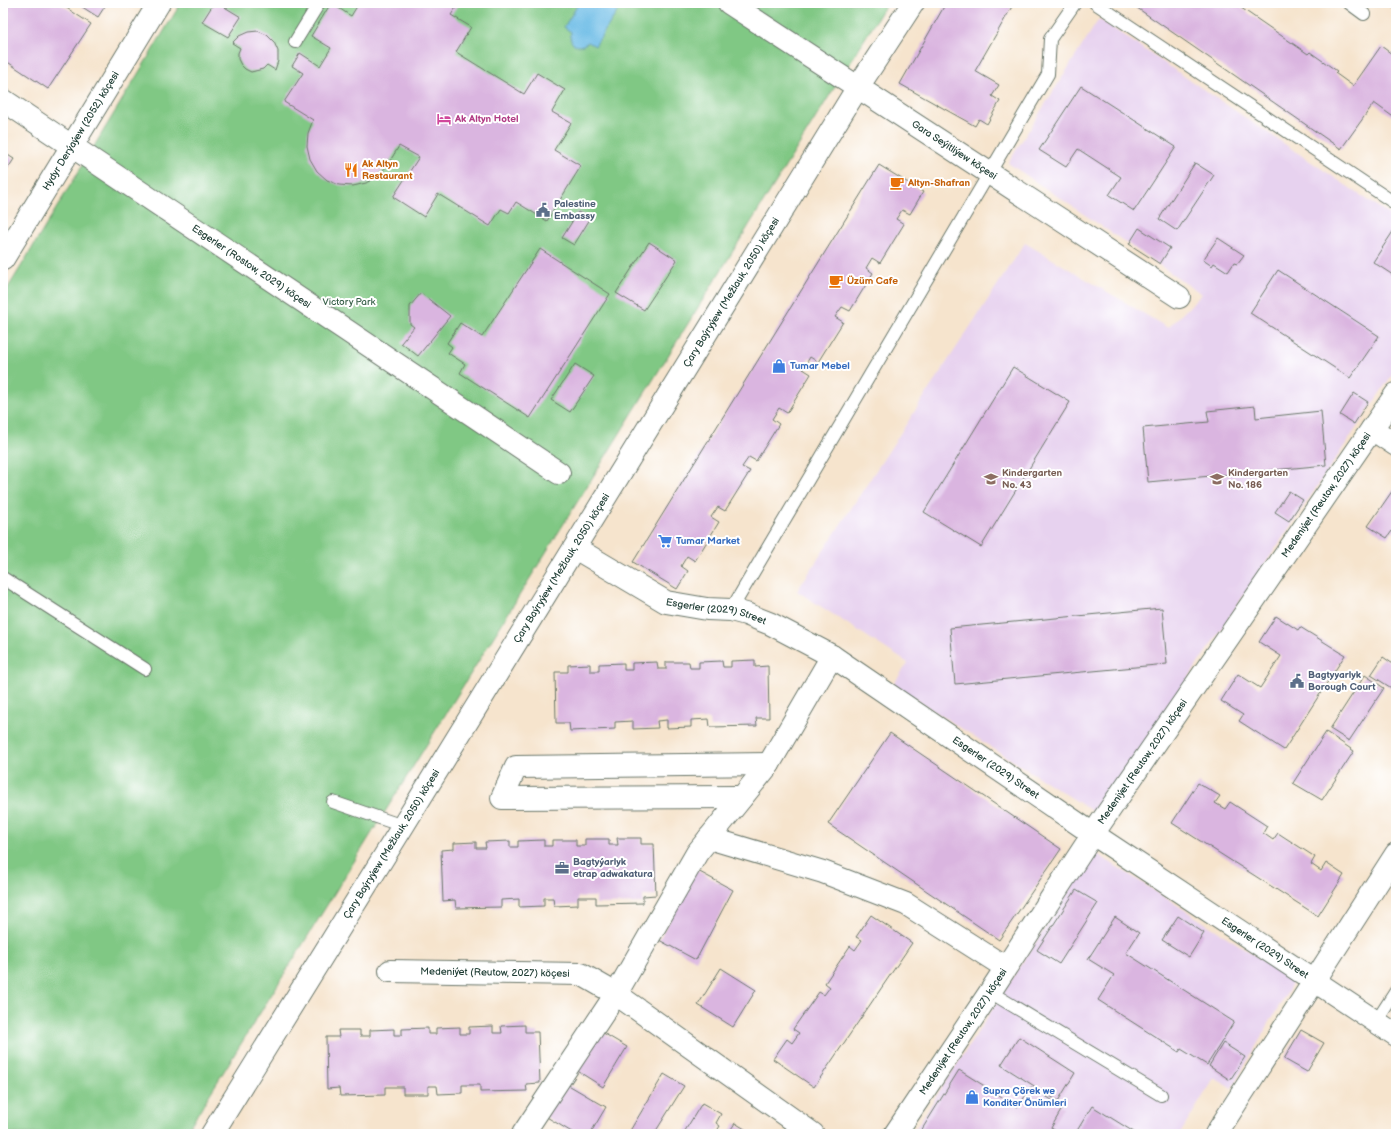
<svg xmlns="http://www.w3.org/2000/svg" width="1399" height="1137" viewBox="0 0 1399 1137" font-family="'Balsamiq Sans',sans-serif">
  <rect width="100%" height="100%" fill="#fff"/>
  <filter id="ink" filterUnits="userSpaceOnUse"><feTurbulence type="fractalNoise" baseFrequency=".025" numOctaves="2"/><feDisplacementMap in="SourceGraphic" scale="8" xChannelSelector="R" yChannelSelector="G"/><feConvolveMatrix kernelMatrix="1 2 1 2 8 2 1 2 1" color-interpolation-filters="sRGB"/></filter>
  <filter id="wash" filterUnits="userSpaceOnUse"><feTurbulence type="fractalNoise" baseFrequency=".012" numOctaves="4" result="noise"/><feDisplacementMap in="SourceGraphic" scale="16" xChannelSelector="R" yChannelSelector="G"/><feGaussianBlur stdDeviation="0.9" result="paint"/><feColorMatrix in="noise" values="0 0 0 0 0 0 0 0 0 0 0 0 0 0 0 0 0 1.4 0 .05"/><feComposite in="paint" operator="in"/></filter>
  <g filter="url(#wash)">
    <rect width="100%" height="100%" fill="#f6e4cd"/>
    <g fill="#e7d2ef">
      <polygon points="1099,19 1396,219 1396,369 1097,814 893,685 908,663 797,591 1025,243 1168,328 1202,294 1008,163"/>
      <polygon points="1094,852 1294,980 1232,1088 1214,1078 1180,1134 912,1134"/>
    </g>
    <polygon fill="#80c884" stroke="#50825c" points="181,3 887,3 185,1134 3,1134 3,296"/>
    <path fill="#6bbbe6" stroke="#457c8d" d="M579,3H623L595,46L588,42C578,50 568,45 571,32L564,27Z"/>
    <g id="blocks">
      <g fill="#dab5e0">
        <polygon points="3,3 59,3 91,24 48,89 3,59"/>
        <polygon points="76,3 107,3 98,17"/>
        <polygon points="214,3 218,3 241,17 228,37 202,22"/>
        <polygon points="331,3 351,16 359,3 459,3 451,15 471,27 456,52 524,94 537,73 565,90 552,112 571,123 554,150 581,166 547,221 516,202 509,213 501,209 490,226 438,194 424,217 393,197 419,157 399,146 387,166 378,176 366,183 353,186 339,185 327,180 317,171 310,159 307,146 308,133 313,120 284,102 303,73 292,66 300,53 320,66 331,48 311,36"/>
        <polygon points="946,3 1014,3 975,71 999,85 992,96 1000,101 987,124 979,119 975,126 900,84"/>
        <polygon points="1130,3 1234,3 1308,54 1310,52 1337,71 1335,73 1353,86 1381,46 1396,57 1396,111 1392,116 1374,103 1341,149"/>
        <polygon points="1386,3 1396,3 1396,10"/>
        <polygon points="258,31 267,35 274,42 278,51 278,61 275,70 267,65 263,69 251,72 245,69 241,65 238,59 238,53 240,48 232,43 239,36 248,32"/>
        <polygon points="1081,86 1176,147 1134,211 1109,195 1121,177 1078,149 1066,167 1039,150"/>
        <polygon points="3,152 14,159 3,176"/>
        <polygon points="1195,163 1214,175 1177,231 1159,219"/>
        <polygon points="879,165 923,192 910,214 902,210 896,219 904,224 880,263 872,258 866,268 873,273 850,311 842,307 835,317 843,322 818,362 810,357 803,369 811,374 787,413 779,408 772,419 779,424 756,461 749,457 742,467 750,471 725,511 718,507 711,517 719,522 695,561 687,556 681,566 688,571 677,589 633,562"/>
        <polygon points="578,212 590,219 574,245 562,238"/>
        <polygon points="1139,228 1170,248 1160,264 1129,244"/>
        <polygon points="1394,230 1396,231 1396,277 1373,262"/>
        <polygon points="1218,238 1244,255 1237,264 1234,263 1228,272 1214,263 1212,266 1203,260"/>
        <polygon points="649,242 677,260 644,310 616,293"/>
        <polygon points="540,249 610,294 530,418 460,373 465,364 448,353 452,347 447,343 460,323 482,337"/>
        <polygon points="1278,270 1379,336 1350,378 1250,313"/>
        <polygon points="421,293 450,316 418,356 401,343 414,327 410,324 410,306"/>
        <polygon points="575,364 594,376 570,412 551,400"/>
        <polygon points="1013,367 1070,402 981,547 924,512"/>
        <polygon points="1354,393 1368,402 1354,424 1340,415"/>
        <polygon points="1255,406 1256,418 1321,411 1326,465 1148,482 1143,428 1209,422 1207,411"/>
        <polygon points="1395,487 1396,487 1396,533 1392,531 1387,538 1368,526"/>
        <polygon points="1289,491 1303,500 1289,521 1275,512"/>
        <polygon points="1162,608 1167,664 955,684 950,628"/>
        <polygon points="1276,616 1298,630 1300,627 1345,655 1284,750 1239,721 1243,715 1221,701 1238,674 1260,688 1281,656 1259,642"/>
        <polygon points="1383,657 1396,666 1396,684 1393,689 1371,675"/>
        <polygon points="755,660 755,667 768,666 769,718 756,718 757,726 710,727 709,719 691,720 691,727 667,728 667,720 657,721 658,728 633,729 633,721 615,722 615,729 570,731 569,723 556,723 555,672 568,672 568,665 590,664 590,671 599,671 599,664 624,663 624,670 632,670 632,663 657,662 658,669 666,669 666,662 689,662 690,668 699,668 699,662 722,661 723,667 731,667 731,661"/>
        <polygon points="1365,675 1384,688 1349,741 1330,729"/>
        <polygon points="1326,732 1354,751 1322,800 1293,783"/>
        <polygon points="890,733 1061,849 999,940 828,824"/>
        <polygon points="1198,783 1220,796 1215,803 1225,809 1230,802 1267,826 1263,833 1273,840 1278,833 1315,857 1311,864 1321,871 1326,863 1344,875 1318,916 1172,823"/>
        <polygon points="617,838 641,838 641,844 654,844 656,895 643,896 643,903 596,904 596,897 578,897 578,905 554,906 553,898 544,898 544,906 519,907 519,899 501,900 501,907 456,908 455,900 443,901 441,850 454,849 454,843 476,842 476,848 486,848 485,842 510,841 510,847 518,847 518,841 544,840 544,846 552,846 552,840 576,840 576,846 585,846 585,839 609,839 609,845 618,845"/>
        <polygon points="696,870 733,890 696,960 659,940"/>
        <polygon points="1076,890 1098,903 1059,964 1037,950"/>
        <polygon points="871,915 912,943 814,1087 773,1059 787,1039 792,1043 799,1033 793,1029 819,992 824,995 830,987 825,983 850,946 855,950 862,940 856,937"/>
        <polygon points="1178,916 1204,933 1189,957 1162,940"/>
        <polygon points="1115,917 1139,933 1126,953 1234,1022 1207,1065 1181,1049 1179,1052 1098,1000 1114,975 1088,959"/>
        <polygon points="721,968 756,990 733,1027 698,1005"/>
        <polygon points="525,1025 525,1032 538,1032 540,1083 526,1084 527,1091 480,1092 480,1085 462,1085 462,1093 438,1094 437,1086 428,1086 428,1094 403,1094 403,1087 385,1087 385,1095 340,1096 339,1088 327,1089 326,1037 339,1037 338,1030 360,1030 360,1036 370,1036 370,1030 394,1029 394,1035 402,1035 402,1029 428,1028 428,1034 436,1034 436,1028 460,1027 460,1034 469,1034 469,1027 493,1026 493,1033 502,1033 501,1026"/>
        <polygon points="1301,1030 1324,1043 1307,1072 1284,1059"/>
        <polygon points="600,1031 627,1047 603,1087 576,1070"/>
        <polygon points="1019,1037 1075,1073 1058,1101 1001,1065"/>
        <polygon points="1223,1043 1245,1057 1230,1080 1209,1066"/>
        <polygon points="959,1070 1018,1107 1031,1087 1063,1107 1051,1128 1061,1134 919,1134"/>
        <polygon points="664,1074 684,1086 654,1134 628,1134"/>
        <polygon points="565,1083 606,1107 590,1134 575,1134 545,1116"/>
        <polygon points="702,1103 721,1114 716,1123 720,1126 715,1134 683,1134"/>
        <polygon points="1092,1106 1137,1134 1075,1134"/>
        <polygon points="735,1123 753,1134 728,1134"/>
      </g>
    </g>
  </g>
  <g filter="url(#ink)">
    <use href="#blocks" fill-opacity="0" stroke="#6a776a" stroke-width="1"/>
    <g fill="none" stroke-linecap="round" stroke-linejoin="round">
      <defs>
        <g id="service">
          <polyline points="1095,3 1396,204"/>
          <polyline points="1349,3 1364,14"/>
          <polyline points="295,42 319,3"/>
          <polyline points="3,578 145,669"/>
          <polyline points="731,610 1048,74 1050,39 1075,3"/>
          <polyline points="333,802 403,826"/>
          <polyline points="990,992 1161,1095"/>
          <polyline points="1376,1022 1396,991"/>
        </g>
        <g id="minor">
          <path id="s1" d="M729,3L1179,297"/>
          <path id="s2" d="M3,100L559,473"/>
          <path id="s3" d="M3,259L159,3"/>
          <polyline points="1372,429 1396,445"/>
          <path id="s4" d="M575,548L666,602L707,609L731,610L746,614L771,624L832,656L1093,834L1396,1035"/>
          <polyline points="742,797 502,798 516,767 769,764"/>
          <polyline points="709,838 823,872 906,904 1005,967"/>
          <path id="s5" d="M390,971L581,974L616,994L813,1134"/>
          <path id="s6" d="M212,1134L403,826L858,87L913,3"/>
          <polyline points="523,1134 616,994 697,853 769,764 832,656"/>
          <path id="s7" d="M895,1134L990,992L1093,834L1396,394"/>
          <polyline points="1216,1134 1396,854"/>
        </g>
      </defs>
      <use href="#service" stroke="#6a776a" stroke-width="14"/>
      <use href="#minor" stroke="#6a776a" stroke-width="24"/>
      <use href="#service" stroke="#fff" stroke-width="12"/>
      <use href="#minor" stroke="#fff" stroke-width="22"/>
    </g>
  </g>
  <defs>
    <symbol id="hotel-bare" viewBox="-9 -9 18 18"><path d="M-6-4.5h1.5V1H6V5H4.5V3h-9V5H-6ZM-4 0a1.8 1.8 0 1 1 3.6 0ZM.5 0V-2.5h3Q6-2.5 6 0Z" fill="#d1479c" stroke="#fff" stroke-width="2.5" paint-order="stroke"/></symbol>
    <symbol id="restaurant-bare" viewBox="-9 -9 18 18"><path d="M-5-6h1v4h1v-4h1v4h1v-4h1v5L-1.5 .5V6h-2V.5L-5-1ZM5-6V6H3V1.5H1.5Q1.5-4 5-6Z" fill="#e8710a" stroke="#fff" stroke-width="2.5" paint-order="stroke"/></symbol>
    <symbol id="cafe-bare" viewBox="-9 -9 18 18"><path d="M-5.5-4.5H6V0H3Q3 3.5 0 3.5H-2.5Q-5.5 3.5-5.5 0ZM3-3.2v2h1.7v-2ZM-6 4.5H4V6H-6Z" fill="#e8710a" stroke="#fff" stroke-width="2.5" paint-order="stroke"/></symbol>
    <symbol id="civic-bare" viewBox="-9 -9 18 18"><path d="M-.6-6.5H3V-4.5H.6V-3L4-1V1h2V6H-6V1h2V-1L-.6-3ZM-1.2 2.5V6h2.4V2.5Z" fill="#5c6f8a" stroke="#fff" stroke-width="2.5" paint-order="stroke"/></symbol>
    <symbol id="shop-bare" viewBox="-9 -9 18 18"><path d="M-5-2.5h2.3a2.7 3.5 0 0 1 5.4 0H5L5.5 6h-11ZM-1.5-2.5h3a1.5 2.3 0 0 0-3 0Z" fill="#3f7fe0" stroke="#fff" stroke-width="2.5" paint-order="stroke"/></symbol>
    <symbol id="school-bare" viewBox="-9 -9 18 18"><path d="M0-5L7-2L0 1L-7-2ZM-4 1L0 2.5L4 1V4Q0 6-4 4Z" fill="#8d6e63" stroke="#fff" stroke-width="2.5" paint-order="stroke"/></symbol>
    <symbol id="supermarket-bare" viewBox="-9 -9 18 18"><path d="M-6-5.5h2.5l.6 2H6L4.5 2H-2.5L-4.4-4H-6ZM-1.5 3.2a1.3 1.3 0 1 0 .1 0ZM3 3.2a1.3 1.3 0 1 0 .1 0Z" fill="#3f7fe0" stroke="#fff" stroke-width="2.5" paint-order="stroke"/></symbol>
    <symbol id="office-bare" viewBox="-9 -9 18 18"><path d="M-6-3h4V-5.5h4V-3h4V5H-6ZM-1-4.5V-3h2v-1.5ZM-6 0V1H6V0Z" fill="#5c6f8a" stroke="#fff" stroke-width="2.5" paint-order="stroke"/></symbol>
  </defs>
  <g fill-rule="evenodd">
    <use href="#hotel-bare" x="434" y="109" width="20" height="20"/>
    <use href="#restaurant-bare" x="341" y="160" width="20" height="20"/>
    <use href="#cafe-bare" x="887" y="173" width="20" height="20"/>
    <use href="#civic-bare" x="533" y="200" width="20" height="20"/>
    <use href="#cafe-bare" x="826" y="271" width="20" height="20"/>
    <use href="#shop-bare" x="769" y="356" width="20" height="20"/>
    <use href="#school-bare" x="981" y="469" width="20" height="20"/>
    <use href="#school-bare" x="1207" y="469" width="20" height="20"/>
    <use href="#supermarket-bare" x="655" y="531" width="20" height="20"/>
    <use href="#civic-bare" x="1287" y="671" width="20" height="20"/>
    <use href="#office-bare" x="552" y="858" width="20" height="20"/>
    <use href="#shop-bare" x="962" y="1087" width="20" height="20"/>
  </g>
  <g text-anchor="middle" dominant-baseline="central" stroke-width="4" stroke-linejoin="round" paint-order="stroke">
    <g font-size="10" font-weight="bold" fill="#b23c85" stroke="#fff" text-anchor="start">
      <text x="455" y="119">Ak Altyn Hotel</text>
    </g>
    <g font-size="10" fill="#1f3d34" stroke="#fff">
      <text stroke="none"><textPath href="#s3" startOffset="150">Hydyr Derýaýew (2052) köçesi</textPath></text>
      <text stroke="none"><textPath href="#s1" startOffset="269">Gara Seýitliýew köçesi</textPath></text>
      <text stroke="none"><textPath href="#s2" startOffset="299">Esgerler (Rostow, 2029) köçesi</textPath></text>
      <text stroke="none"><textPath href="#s6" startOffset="989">Çary Baýryýew (Mežlauk, 2050) köçesi</textPath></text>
      <text stroke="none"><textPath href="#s7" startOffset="771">Medeniýet (Reutow, 2027) köçesi</textPath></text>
      <text stroke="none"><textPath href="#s6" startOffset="665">Çary Baýryýew (Mežlauk, 2050) köçesi</textPath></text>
      <text stroke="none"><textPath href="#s4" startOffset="157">Esgerler (2029) Street</textPath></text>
      <text stroke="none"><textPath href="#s7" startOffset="447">Medeniýet (Reutow, 2027) köçesi</textPath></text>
      <text stroke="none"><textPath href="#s4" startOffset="481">Esgerler (2029) Street</textPath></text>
      <text stroke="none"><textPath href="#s6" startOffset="341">Çary Baýryýew (Mežlauk, 2050) köçesi</textPath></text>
      <text stroke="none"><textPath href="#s4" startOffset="805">Esgerler (2029) Street</textPath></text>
      <text stroke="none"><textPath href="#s5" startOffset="105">Medeniýet (Reutow, 2027) köçesi</textPath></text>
      <text stroke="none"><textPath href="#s7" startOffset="123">Medeniýet (Reutow, 2027) köçesi</textPath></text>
    </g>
    <g font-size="10" font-weight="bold" fill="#c56008" stroke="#fff" text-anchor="start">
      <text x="362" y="164">Ak Altyn<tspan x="362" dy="12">Restaurant</tspan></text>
      <text x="908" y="183">Altyn-Shafran</text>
      <text x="847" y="281">Üzüm Cafe</text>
    </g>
    <g font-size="10" font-weight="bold" fill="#4e5e75" stroke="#fff" text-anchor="start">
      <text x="554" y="204">Palestine<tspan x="554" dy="12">Embassy</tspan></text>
      <text x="1308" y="675">Bagtyyarlyk<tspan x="1308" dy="12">Borough Court</tspan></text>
      <text x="573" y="862">Bagtyýarlyk<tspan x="573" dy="12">etrap adwakatura</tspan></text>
    </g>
    <g font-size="10" fill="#376048" stroke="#fff">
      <text x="349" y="302">Victory Park</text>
    </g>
    <g font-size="10" font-weight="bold" fill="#366cbe" stroke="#fff" text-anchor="start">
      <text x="790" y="366">Tumar Mebel</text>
      <text x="676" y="541">Tumar Market</text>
      <text x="983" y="1091">Supra Çörek we<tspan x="983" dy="12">Konditer Önümleri</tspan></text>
    </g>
    <g font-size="10" font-weight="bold" fill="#785e54" stroke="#fff" text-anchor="start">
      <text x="1002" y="473">Kindergarten<tspan x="1002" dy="12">No. 43</tspan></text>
      <text x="1228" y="473">Kindergarten<tspan x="1228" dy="12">No. 186</tspan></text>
    </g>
  </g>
  <rect width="1399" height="1137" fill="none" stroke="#fff" stroke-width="16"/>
</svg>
